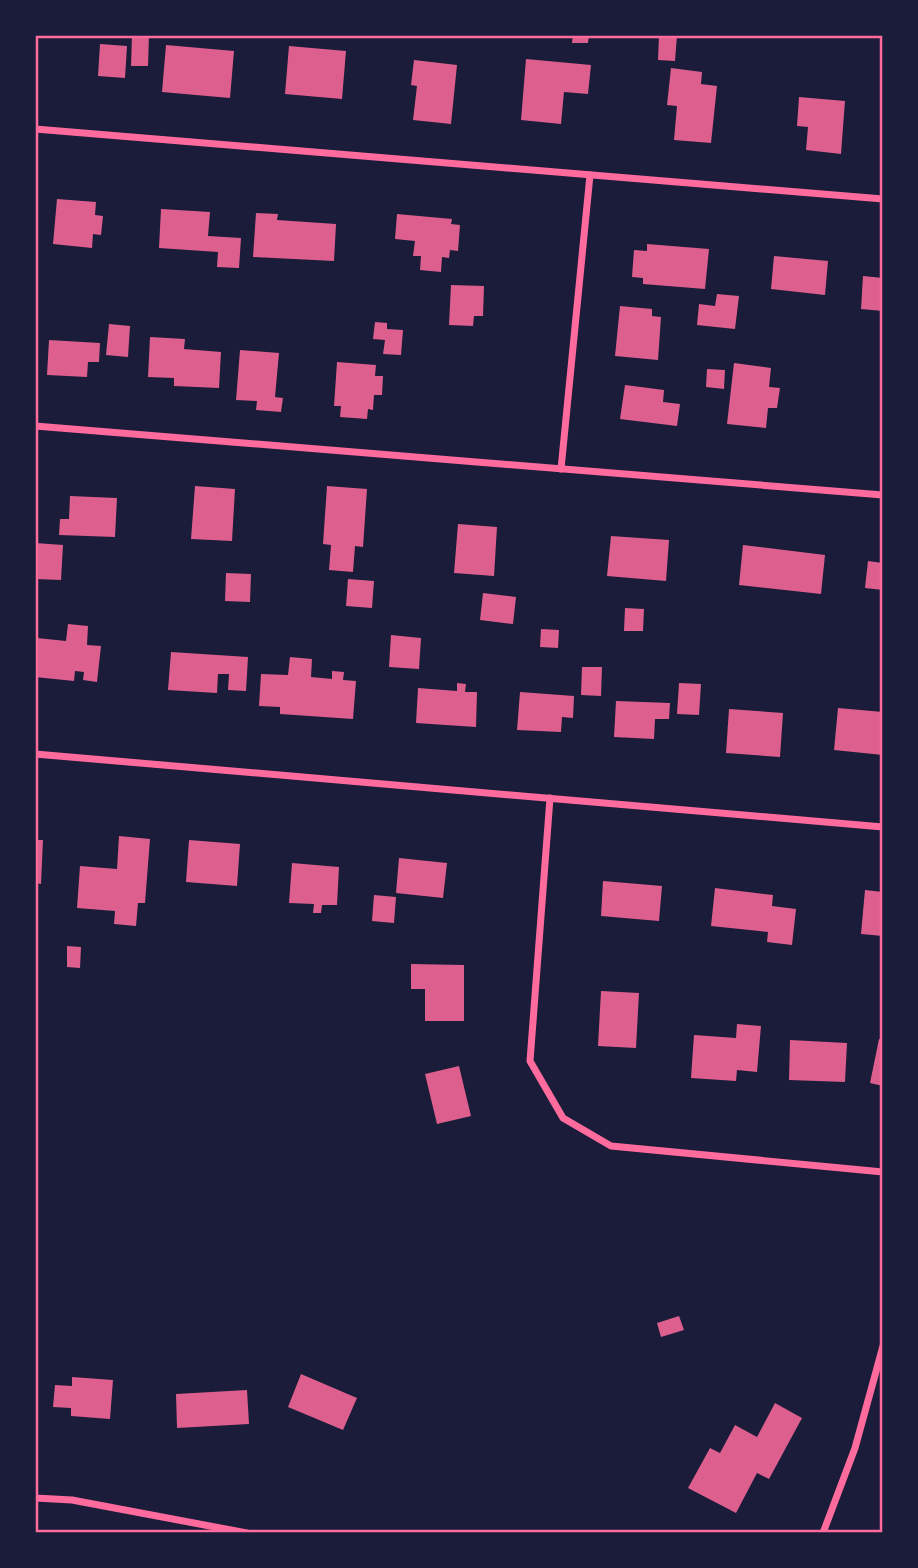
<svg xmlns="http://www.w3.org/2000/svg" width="918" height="1568" viewBox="0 0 918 1568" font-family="'Fira Sans Condensed',sans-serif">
  <rect width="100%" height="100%" fill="#1b1b3a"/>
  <g fill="#dd5f8e">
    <polygon points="132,35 149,35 148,66 131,66"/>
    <polygon points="573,35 589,35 588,43 572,43"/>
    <polygon points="659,35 677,35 675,61 658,60"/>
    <polygon points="100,44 127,46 125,78 98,76"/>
    <polygon points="166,45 234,51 230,98 162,92"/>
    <polygon points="289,46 346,51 342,99 285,94"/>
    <polygon points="526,59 591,65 588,94 564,92 561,124 521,120"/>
    <polygon points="414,60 457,65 451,124 413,120 417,86 411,85"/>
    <polygon points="671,68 702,72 701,84 717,86 711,143 674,140 677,106 667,105"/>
    <polygon points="799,97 845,101 841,154 806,150 808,127 797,126"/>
    <polygon points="57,199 96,202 95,215 103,216 101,235 93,234 92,248 53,244"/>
    <polygon points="161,209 210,212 208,236 241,238 239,268 217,267 218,252 159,248"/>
    <polygon points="256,213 278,214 277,220 336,224 334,261 253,257"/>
    <polygon points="397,214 452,219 451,224 460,225 458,251 450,250 449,258 442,257 441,272 420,270 421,256 413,256 415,241 395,239"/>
    <polygon points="647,244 709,249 705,289 643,284 643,278 632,277 634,250 647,251"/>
    <polygon points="774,256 828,261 825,295 771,289"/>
    <polygon points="863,276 883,278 883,311 861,309"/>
    <polygon points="451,285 484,286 483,316 474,316 473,326 449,325"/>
    <polygon points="717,294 739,296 735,329 697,325 699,304 715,306"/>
    <polygon points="620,306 652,309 652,316 661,317 658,360 615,356"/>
    <polygon points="375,322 387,323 387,329 403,330 401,355 383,354 385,340 373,339"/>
    <polygon points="109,324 130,326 128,357 106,355"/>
    <polygon points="150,337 185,339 184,349 221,352 219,388 174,386 174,378 148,377"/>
    <polygon points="49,340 100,343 99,362 88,362 87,377 47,375"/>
    <polygon points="240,350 279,353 275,397 283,398 281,412 256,410 257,401 236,400"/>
    <polygon points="337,362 376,365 375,376 383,376 382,395 374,395 373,410 368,409 367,419 340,417 341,406 334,406"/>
    <polygon points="734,363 771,368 769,387 780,388 777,408 768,408 766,428 727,424"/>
    <polygon points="707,369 725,370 724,389 706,387"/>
    <polygon points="625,385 664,390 663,402 680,404 677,426 620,419"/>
    <polygon points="195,486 235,489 232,541 191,539"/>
    <polygon points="327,486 367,489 363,547 355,546 353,572 329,570 331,545 323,544"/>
    <polygon points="70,496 117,498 115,537 59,535 60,519 69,519"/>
    <polygon points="458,524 497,527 494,576 454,573"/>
    <polygon points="611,536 669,540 666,581 607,576"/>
    <polygon points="35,543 63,545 61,580 35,579"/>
    <polygon points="743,545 825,555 821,594 739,585"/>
    <polygon points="868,561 883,563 883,590 865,588"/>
    <polygon points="226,573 251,574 250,602 225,601"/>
    <polygon points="348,579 374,581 372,608 346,606"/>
    <polygon points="483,593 516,597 513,624 480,620"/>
    <polygon points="625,608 644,609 643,631 624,631"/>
    <polygon points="68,624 88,626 87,645 101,646 97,682 83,680 84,672 75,671 74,681 35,677 37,638 66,641"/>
    <polygon points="541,629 559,630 558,648 540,647"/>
    <polygon points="391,635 421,638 419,669 389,667"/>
    <polygon points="171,652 248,657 246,691 228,690 229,674 218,674 217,693 168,690"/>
    <polygon points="290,657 312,659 311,677 332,679 332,671 344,672 343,680 356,681 353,719 280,714 280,707 259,706 261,674 288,675"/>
    <polygon points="582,667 602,667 601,696 581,695"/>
    <polygon points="457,683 466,684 465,692 477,692 476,727 416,723 418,688 457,691"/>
    <polygon points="679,683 701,684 699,715 677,714"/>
    <polygon points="520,692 574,696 573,718 562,717 561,732 517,730"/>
    <polygon points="616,701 670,703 669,719 655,719 654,739 614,737"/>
    <polygon points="838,708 883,712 883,755 834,750"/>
    <polygon points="729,709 783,713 780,757 726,753"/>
    <polygon points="119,836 150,839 145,903 138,903 136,926 114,924 115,911 77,908 80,866 117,869"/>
    <polygon points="35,840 43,840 41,884 35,883"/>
    <polygon points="189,840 240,844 237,886 186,882"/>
    <polygon points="399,858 447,863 443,898 396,893"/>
    <polygon points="292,863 339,867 337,905 322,905 321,913 313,913 314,904 289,903"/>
    <polygon points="603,881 662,886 659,921 601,916"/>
    <polygon points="715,888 773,895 772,906 796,909 792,945 767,942 768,932 711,926"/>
    <polygon points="865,890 883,892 883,936 861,934"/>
    <polygon points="374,895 396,897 394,923 372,921"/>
    <polygon points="67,946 81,947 80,968 67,967"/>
    <polygon points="411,964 464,965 464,1021 425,1021 425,989 411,989"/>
    <polygon points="601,991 639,993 636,1048 598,1046"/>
    <polygon points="737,1024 761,1026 757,1072 737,1070 736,1081 691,1078 694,1035 736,1038"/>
    <polygon points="879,1039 883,1040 883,1086 870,1083"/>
    <polygon points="790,1040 847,1043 845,1082 789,1080"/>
    <polygon points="459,1066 471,1116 437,1124 425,1074"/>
    <polygon points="679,1316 684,1330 661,1337 657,1323"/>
    <polygon points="301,1374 357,1398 343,1430 288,1407"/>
    <polygon points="72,1377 113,1380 110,1419 71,1416 71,1408 53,1407 55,1385 72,1386"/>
    <polygon points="247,1390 249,1424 177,1428 176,1394"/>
    <polygon points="775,1403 802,1418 769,1479 757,1473 736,1513 688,1488 710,1448 720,1453 735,1425 757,1437"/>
  </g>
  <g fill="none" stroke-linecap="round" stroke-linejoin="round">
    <g stroke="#ff6b9d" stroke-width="7">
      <polyline points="35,129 883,199"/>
      <polyline points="35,426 883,495"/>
      <polyline points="561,469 590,175"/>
      <polyline points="35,754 883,827"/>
      <polyline points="550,798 530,1061 563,1118 611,1146 883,1172"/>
      <polyline points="35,1498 72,1500 247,1533"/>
      <polyline points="823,1533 855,1448 883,1346"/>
    </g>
  </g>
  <rect width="918" height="1568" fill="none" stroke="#1b1b3a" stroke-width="74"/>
  <rect x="37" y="37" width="844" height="1494" fill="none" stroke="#ff6b9d" stroke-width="2.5"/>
</svg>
